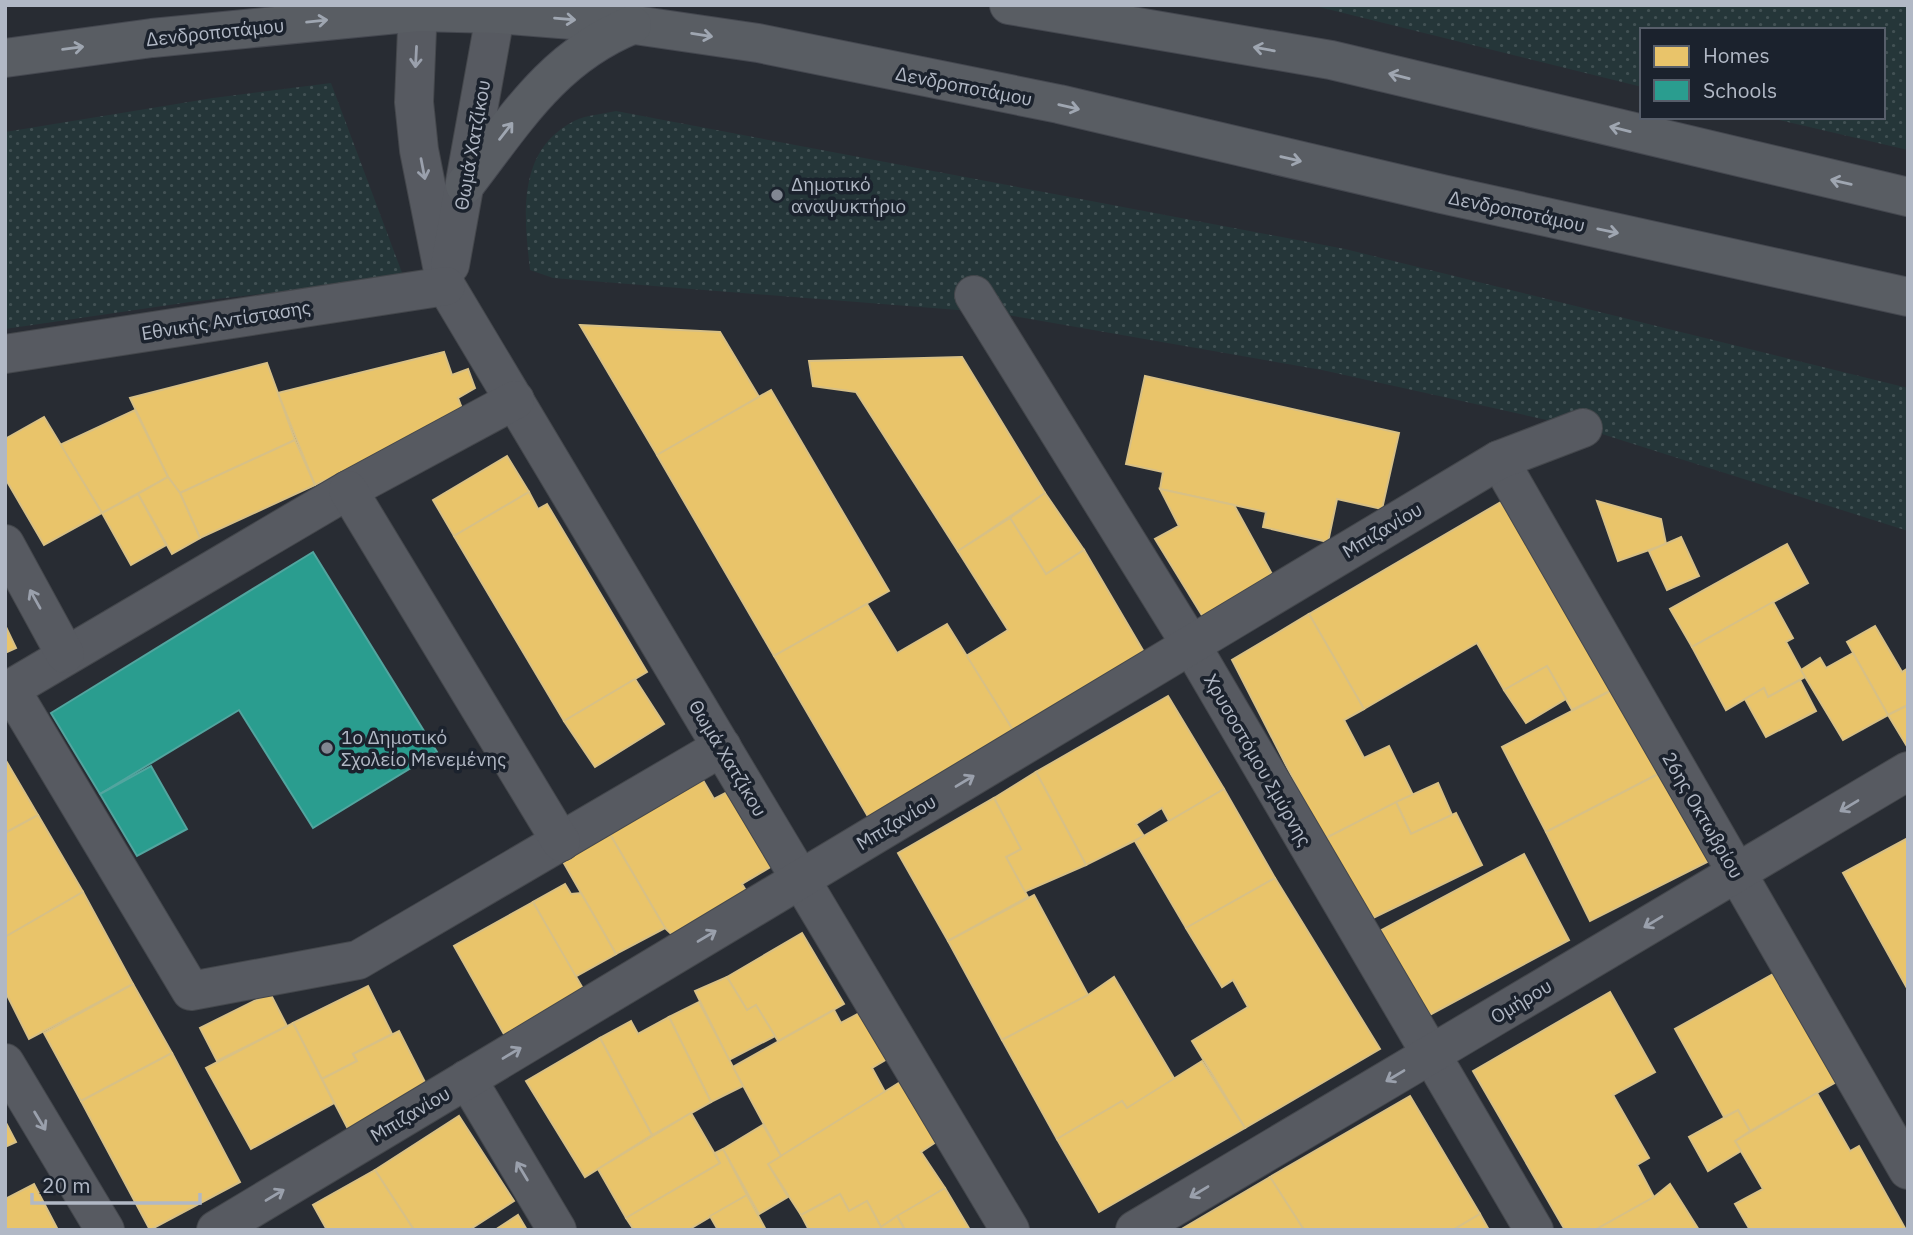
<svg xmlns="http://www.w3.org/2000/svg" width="1913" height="1235" viewBox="0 0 1913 1235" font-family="'IBM Plex Sans',sans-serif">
  <defs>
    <pattern id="grass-dots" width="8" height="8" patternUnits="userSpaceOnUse" patternTransform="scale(1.75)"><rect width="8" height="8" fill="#253639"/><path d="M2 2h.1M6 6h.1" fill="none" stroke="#425154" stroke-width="1.8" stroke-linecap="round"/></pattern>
  </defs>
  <rect width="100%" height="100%" fill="#282c33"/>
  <g fill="url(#grass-dots)">
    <polygon points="1311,5 1908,5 1908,150 1766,117 1883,117 1883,30 1642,30 1642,87"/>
    <polygon points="331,83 404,278 190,302 5,329 5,132 213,98"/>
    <path d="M616,111L1345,249L1908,388V531L1583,428L1322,370L996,313L553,278L530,270C524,216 516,151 574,121C586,115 603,114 616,111Z"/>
  </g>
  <g fill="#e9c46a" stroke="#d8c085" stroke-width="2">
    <polygon points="580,325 720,332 759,397 657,455"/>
    <polygon points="444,352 452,375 468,369 475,388 458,398 465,416 315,485 278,393"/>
    <polygon points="962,357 1045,493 958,551 856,392 813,386 809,361"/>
    <polygon points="267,363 295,440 180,493 168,477 130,398"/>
    <polygon points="1145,376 1399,433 1382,509 1337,499 1328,542 1263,527 1266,512 1160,489 1163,472 1126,464"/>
    <polygon points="771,390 889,591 774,656 657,455"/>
    <polygon points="135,410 168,477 102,513 60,445"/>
    <polygon points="44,417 102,513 44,545 5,478 5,439"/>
    <polygon points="295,440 315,485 200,538 180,493"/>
    <polygon points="507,456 529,492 454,536 433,500"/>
    <polygon points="168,477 180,493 200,538 172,554 138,494"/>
    <polygon points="1160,489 1234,505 1273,576 1203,617 1155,539 1179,526"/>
    <polygon points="529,492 538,509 547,504 647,672 564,721 454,536"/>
    <polygon points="1045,493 1084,550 1046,574 1010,518"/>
    <polygon points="138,494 166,545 131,565 102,513"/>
    <polygon points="1506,499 1618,687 1572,710 1547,666 1504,690 1477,643 1364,709 1309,614"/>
    <polygon points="1597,501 1661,519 1666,544 1618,561"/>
    <polygon points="1010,518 1046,574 1084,550 1148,659 1016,735 966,656 1008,630 958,551"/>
    <polygon points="1681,537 1699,576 1667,590 1649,551"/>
    <polygon points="1787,544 1808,583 1692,647 1670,609"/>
    <polygon points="1773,602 1793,638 1786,642 1805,677 1768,697 1764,688 1726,710 1692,647"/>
    <polygon points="867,604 897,653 947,624 1016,735 870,820 774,656"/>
    <polygon points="1309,614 1364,709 1344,720 1364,758 1389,746 1413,795 1324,839 1232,660"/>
    <polygon points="5,625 16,648 5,653"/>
    <polygon points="1875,626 1902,672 1908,668 1908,705 1888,715 1847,642"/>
    <polygon points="1853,653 1888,715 1843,740 1801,670 1820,658 1826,668"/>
    <polygon points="1547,666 1566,699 1526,723 1504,690"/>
    <polygon points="635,679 664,724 595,767 564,721"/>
    <polygon points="1800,680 1816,711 1766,737 1745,699 1764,688 1768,697"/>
    <polygon points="1618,687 1662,772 1546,832 1502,747"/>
    <polygon points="1168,696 1224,789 1169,821 1162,808 1136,824 1144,836 1086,865 1036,772"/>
    <polygon points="1908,705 1908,748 1888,715"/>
    <polygon points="5,759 38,815 5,833"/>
    <polygon points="697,770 714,799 735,788 779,862 742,884 751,899 679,941 665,928 604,824"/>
    <polygon points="1036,772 1086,865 1024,892 1006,857 1021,849 994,798"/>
    <polygon points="1662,772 1709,861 1590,921 1546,832"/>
    <polygon points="1438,783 1452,815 1411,834 1396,802"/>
    <polygon points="1224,789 1275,878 1186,928 1135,841"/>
    <polygon points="994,798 1021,849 1006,857 1028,897 948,941 898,853"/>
    <polygon points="1396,802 1411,834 1456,813 1482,865 1365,922 1324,839"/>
    <polygon points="38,815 83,892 5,937 5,833"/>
    <polygon points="604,824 665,928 616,954 557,851"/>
    <polygon points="1908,838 1908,990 1843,873"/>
    <polygon points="1524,854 1569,940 1424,1018 1378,932"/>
    <polygon points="1275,878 1380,1049 1245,1128 1192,1041 1248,1007 1233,980 1222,987 1186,928"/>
    <polygon points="565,884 571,894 581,893 616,954 575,977 533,902"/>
    <polygon points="83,892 133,984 29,1039 5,991 5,937"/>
    <polygon points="1034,895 1088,995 1002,1040 948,941"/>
    <polygon points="533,902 589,999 509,1043 454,946"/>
    <polygon points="802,933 844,1004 778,1041 756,1005 747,1010 727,977"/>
    <polygon points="1782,969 1843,1078 1750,1131 1738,1110 1724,1117 1675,1029"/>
    <polygon points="727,977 747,1010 756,1005 775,1036 729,1060 695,991"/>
    <polygon points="1114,977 1175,1080 1127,1108 1122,1101 1057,1139 1002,1040 1088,995"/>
    <polygon points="133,984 172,1053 81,1101 44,1033"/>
    <polygon points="368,986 392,1034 353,1054 357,1061 322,1079 293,1023"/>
    <polygon points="1610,992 1655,1072 1613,1095 1649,1158 1637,1165 1654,1197 1595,1230 1565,1230 1473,1071"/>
    <polygon points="270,993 287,1026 217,1061 200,1028"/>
    <polygon points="699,1002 743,1086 711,1102 669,1017"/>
    <polygon points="834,1010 841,1023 863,1011 889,1058 872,1068 885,1092 781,1156 733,1067"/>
    <polygon points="669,1017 711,1102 652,1135 600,1038 631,1021 638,1034"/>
    <polygon points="293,1023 334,1103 251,1149 206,1068"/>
    <polygon points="399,1031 429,1090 349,1131 322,1079 357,1061 353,1054"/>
    <polygon points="600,1038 652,1135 585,1177 526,1081"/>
    <polygon points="172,1053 240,1182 150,1230 81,1101"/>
    <polygon points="1202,1061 1245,1128 1099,1212 1057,1139 1122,1101 1127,1108"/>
    <polygon points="905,1079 942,1138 921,1152 945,1188 881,1227 867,1201 849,1211 840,1194 801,1215 768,1164"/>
    <polygon points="1817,1093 1850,1151 1859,1146 1906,1230 1750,1230 1735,1204 1763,1189 1735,1141"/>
    <polygon points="1410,1096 1480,1214 1453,1230 1304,1230 1270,1177"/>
    <polygon points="1738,1110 1750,1131 1735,1141 1741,1151 1708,1171 1689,1137"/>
    <polygon points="691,1113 720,1163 626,1218 598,1169"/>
    <polygon points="459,1116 514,1201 469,1230 414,1230 375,1170"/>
    <polygon points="5,1121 16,1142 5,1147"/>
    <polygon points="763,1125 781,1156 768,1164 788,1197 759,1214 723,1149"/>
    <polygon points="723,1149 747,1195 688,1230 634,1230 626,1218 720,1163 715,1153"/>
    <polygon points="375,1170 414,1230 327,1230 313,1205"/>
    <polygon points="1270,1177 1304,1230 1180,1230"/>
    <polygon points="34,1184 58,1230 5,1230 5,1199"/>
    <polygon points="1670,1184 1699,1230 1595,1230 1654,1197"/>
    <polygon points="945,1188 970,1230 905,1230 897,1216"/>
    <polygon points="840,1194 849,1211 867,1201 881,1227 897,1216 905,1230 809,1230 801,1215"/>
    <polygon points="747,1195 766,1230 718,1230 710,1216"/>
    <polygon points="1480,1214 1489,1230 1453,1230"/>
    <polygon points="518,1215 527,1230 495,1230"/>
  </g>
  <g fill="#2a9d8f" stroke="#52a59f" stroke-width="2">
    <polygon points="313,552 437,752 313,828 239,710 100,794 51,713"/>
    <polygon points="151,766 187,829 137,856 100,794"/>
  </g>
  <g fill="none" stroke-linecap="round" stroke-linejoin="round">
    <defs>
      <g id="minor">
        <polyline points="418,5 414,102 419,150 446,286 1010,1230"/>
        <polyline points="450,265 497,5"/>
        <polyline points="974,295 1191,645 1534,1230"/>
        <polyline points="5,354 446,286"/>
        <polyline points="515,400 348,490 12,688 14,695 191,991 358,960 722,747"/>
        <polyline points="1499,460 1908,1170"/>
        <polyline points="348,490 561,842"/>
        <polyline points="5,544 65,654"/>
        <polyline points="5,1063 105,1230"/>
        <polyline points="467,1079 557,1230"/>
        <polyline points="216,1230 1499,460 1583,428"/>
        <polyline points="1135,1230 1908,771"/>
      </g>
      <g id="major">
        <polyline points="1009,5 1331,60 1908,197"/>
        <polyline points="5,58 152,38 418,12 497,14 635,25 758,43 1059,104 1442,194 1908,297"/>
        <path d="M465,185C515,120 553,57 632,25"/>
      </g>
    </defs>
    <use href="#minor" stroke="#44474c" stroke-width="40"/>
    <use href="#major" stroke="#454850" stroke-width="40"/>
    <use href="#minor" stroke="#575a61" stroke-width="38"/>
    <use href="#major" stroke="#595d63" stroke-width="38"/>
  </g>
  <defs><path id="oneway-shaft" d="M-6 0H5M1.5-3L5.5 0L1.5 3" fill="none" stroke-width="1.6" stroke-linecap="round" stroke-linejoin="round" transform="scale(1.75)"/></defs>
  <g stroke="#9fa6b1">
    <use href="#oneway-shaft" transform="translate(565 19) rotate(5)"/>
    <use href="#oneway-shaft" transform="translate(317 21) rotate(-6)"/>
    <use href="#oneway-shaft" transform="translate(702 35) rotate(9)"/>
    <use href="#oneway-shaft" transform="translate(73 48) rotate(-7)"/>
    <use href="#oneway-shaft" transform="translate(1264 49) rotate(-170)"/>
    <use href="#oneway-shaft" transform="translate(1399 76) rotate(-166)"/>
    <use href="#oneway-shaft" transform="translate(1069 107) rotate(13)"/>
    <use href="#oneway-shaft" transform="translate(1620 129) rotate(-166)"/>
    <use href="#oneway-shaft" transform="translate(506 131) rotate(-52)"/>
    <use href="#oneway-shaft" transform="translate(1291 159) rotate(13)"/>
    <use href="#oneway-shaft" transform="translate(1841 182) rotate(-167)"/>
    <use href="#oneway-shaft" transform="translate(1608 231) rotate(12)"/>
  </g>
  <g stroke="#9aa0ac">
    <use href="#oneway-shaft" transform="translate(416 57) rotate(93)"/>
    <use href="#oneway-shaft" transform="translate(423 169) rotate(79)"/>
    <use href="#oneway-shaft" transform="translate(35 599) rotate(-119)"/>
    <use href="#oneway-shaft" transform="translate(965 781) rotate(-31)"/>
    <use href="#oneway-shaft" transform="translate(1849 806) rotate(149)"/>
    <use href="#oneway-shaft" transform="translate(1653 922) rotate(149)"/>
    <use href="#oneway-shaft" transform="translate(707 936) rotate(-31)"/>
    <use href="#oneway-shaft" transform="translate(512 1053) rotate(-31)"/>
    <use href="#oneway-shaft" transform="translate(1395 1076) rotate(149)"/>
    <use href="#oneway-shaft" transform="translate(40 1121) rotate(59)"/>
    <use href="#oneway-shaft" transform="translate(522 1171) rotate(-121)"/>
    <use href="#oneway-shaft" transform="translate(1199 1192) rotate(149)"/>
    <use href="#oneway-shaft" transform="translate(275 1195) rotate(-31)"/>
  </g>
  <g fill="#818792" stroke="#1b222d" stroke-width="2.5">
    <circle cx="777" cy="195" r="7"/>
    <circle cx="327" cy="748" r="7"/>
  </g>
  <g text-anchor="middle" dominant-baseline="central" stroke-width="7" stroke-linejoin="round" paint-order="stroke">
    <g font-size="19" fill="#b1b8c5" stroke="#1b222d">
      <text transform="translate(215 32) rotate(-6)">Δενδροποτάμου</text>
      <text transform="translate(964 86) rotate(11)">Δενδροποτάμου</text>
      <text transform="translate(472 145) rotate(-80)">Θωμά Χατζίκου</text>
      <text transform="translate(1517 211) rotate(12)">Δενδροποτάμου</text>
      <text transform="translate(226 320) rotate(-9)">Εθνικής Αντίστασης</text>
      <text transform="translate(1382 530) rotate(-31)">Μπιζανίου</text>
      <text transform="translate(728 758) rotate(59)">Θωμά Χατζίκου</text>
      <text transform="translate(1258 760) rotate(60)">Χρυσοστόμου Σμύρνης</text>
      <text transform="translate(1703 815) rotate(60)">26ης Οκτωβρίου</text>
      <text transform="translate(896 822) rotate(-31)">Μπιζανίου</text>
      <text transform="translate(1521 1001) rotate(-31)">Ομήρου</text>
      <text transform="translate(410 1114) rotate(-31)">Μπιζανίου</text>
    </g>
    <g font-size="19" fill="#b1b8c5" stroke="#1b222d" text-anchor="start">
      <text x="791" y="184">Δημοτικό<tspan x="791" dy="22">αναψυκτήριο</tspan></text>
      <text x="341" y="737">1ο Δημοτικό<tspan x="341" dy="22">Σχολείο Μενεμένης</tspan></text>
    </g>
  </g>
  <rect width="1913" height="1235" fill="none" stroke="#b1b8c5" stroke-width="14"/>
  <rect x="1640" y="28" width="245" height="91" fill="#1b222d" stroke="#575e6a" stroke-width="2"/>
  <rect x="1654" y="46" width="35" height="21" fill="#e9c46a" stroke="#575e6a" stroke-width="2"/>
  <text x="1703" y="63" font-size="21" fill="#b1b8c5">Homes</text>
  <rect x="1654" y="80" width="35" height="21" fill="#2a9d8f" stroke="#575e6a" stroke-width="2"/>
  <text x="1703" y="98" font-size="21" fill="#b1b8c5">Schools</text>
  <path d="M32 1193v10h168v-10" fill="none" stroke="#b1b8c5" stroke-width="3.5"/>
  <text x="42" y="1193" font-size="21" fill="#b1b8c5" stroke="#1b222d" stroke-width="5" paint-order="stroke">20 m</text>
</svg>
